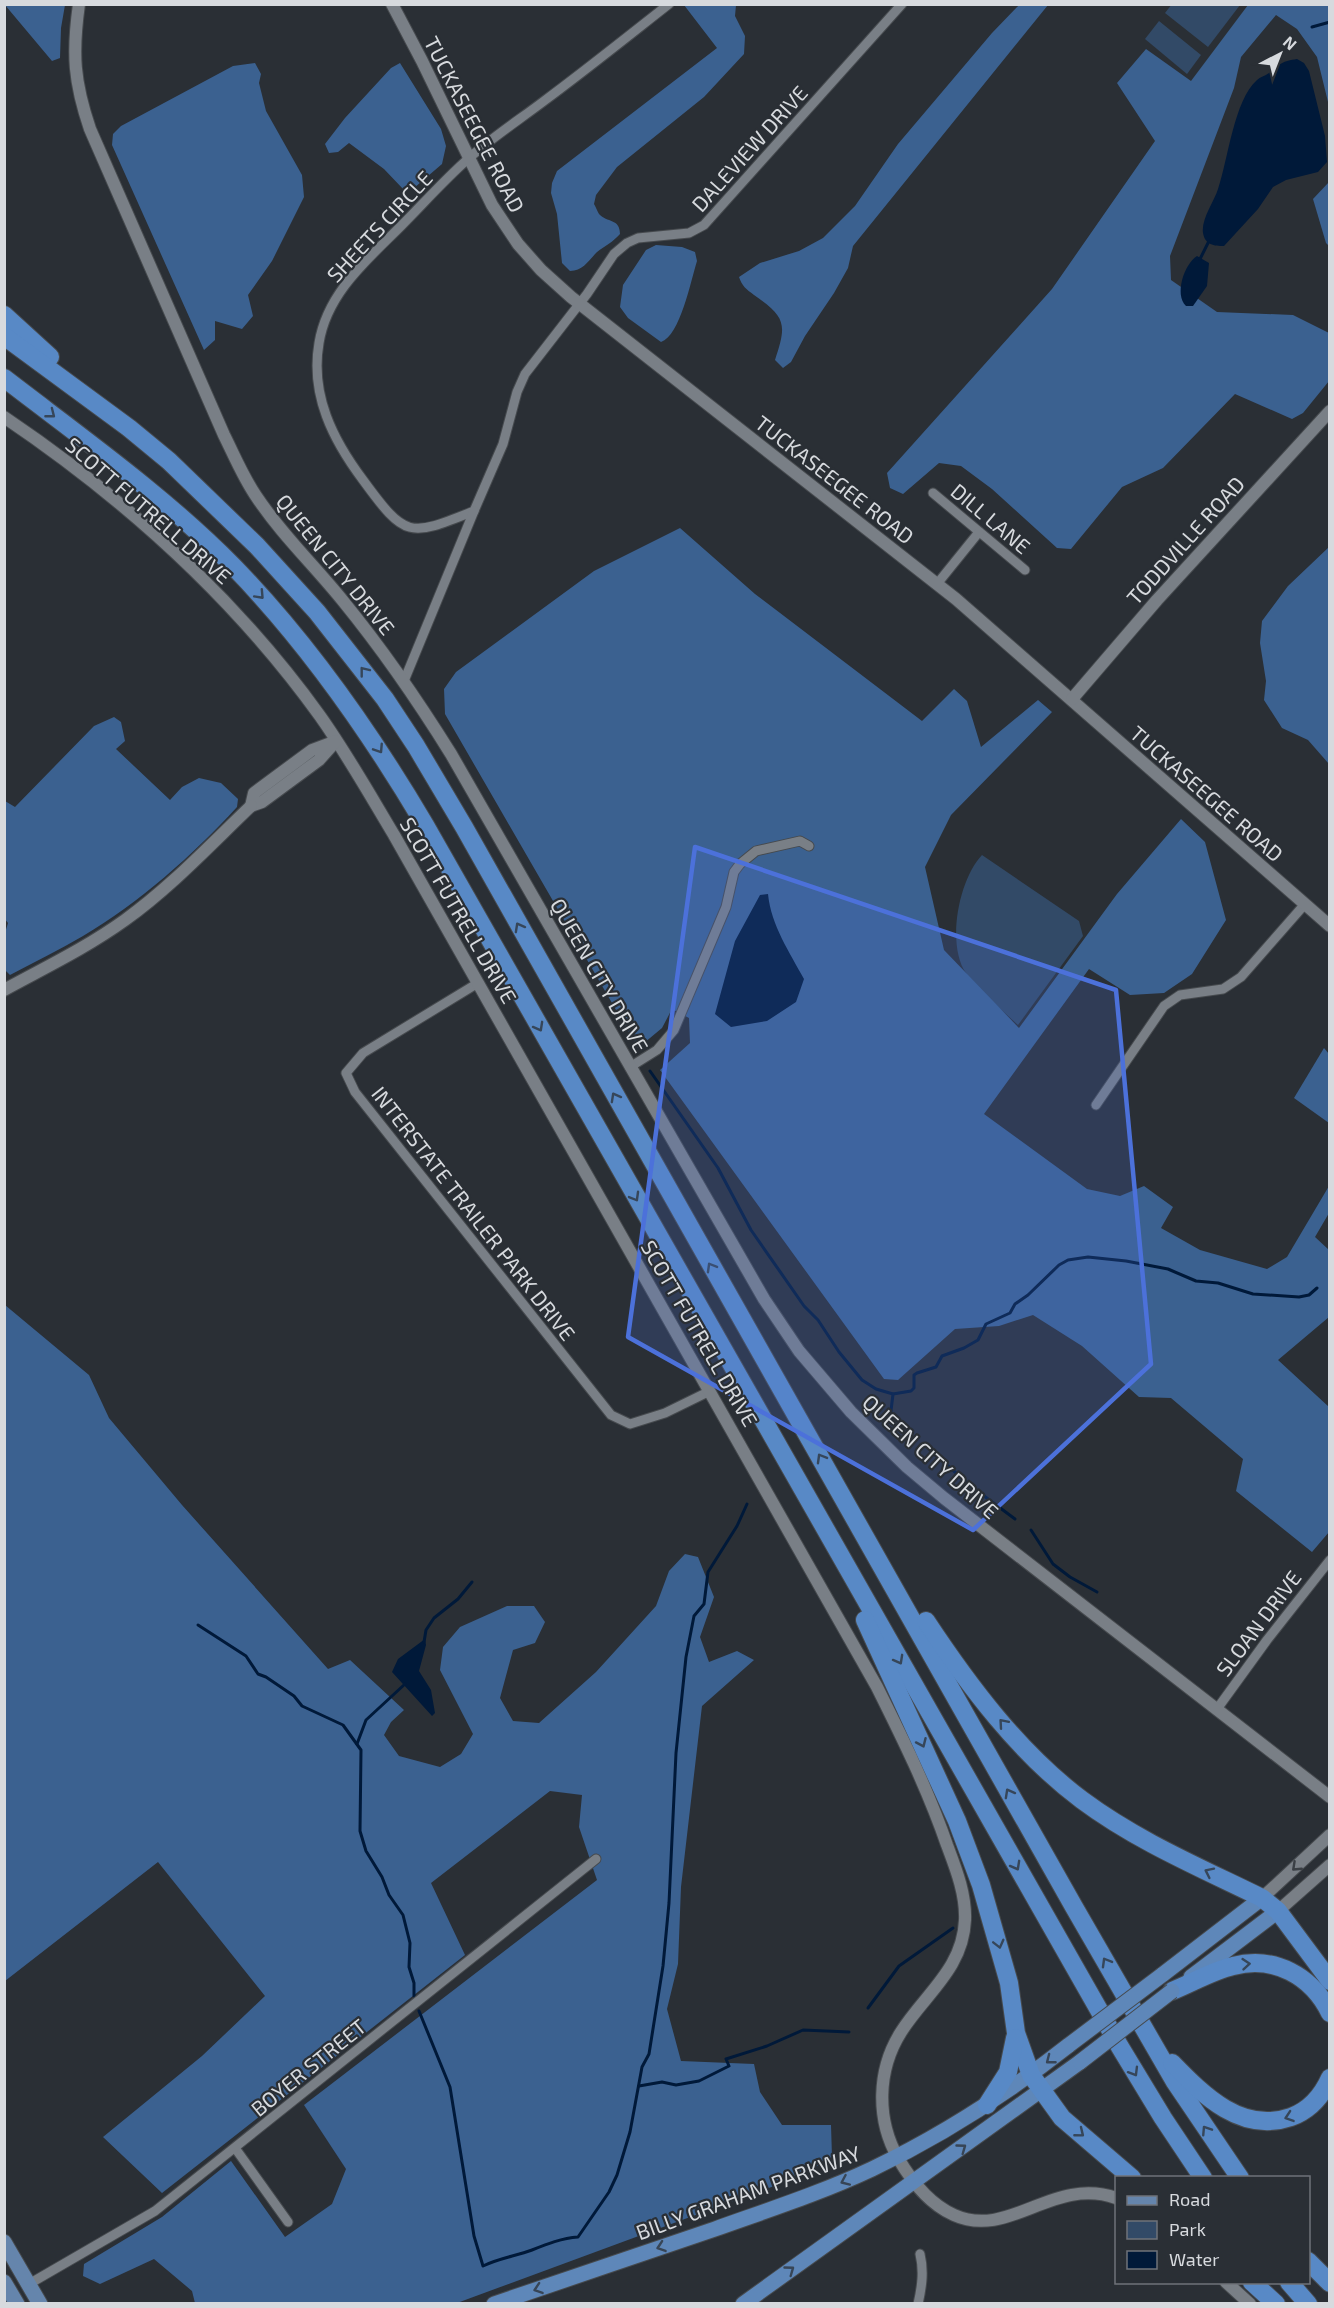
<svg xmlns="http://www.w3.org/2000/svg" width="1334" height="2308" viewBox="0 0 1334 2308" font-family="'Exo 2',sans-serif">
  <rect width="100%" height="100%" fill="#2a2f35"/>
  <g fill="#324a67">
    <polygon points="1172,4 1240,4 1240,5 1208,47 1165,13"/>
    <polygon points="1159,21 1201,55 1187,74 1145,39"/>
    <path d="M982,855L1079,921L1083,936L1018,1025C1003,1011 976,988 966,973C946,944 959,879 982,855Z"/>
  </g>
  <g fill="#3b6190">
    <path d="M1020,4L1048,5L853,246L848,268L834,293L805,336L791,362L783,368L775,360C787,324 786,317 754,295C746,289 742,286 739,277L760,263L799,251L823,238L855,206L898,144L992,33Z"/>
    <polygon points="5,5 65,5 61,28 60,58 52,61"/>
    <path d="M684,5H736L735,16L745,36L744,54L704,97L617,167L596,195L594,204C596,207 597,211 599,214C607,223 620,218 620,234C613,242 605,246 597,252C588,261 583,271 570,271L562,263L557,214L551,193L552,183L557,171L717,48Z"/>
    <polygon points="1248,5 1329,5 1329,106 1317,57 1297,29 1276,15 1241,57 1234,88 1170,256 1171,280 1217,312 1293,315 1329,333 1329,381 1303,413 1292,419 1235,394 1163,468 1122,487 1071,549 1057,548 992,489 961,466 939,463 903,494 890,488 887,473 1052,289 1155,141 1117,83 1146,49 1191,81"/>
    <polygon points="255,63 261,74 259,83 266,111 302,175 304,197 272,261 248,295 253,316 242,329 215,321 215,340 204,350 112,145 113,134 121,126 233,66"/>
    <polygon points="400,63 441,129 446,146 442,164 414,188 404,190 384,169 349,143 338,152 329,153 325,144 345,118 391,68"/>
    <polygon points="1329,182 1329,246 1326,243 1313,199"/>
    <path d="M656,245L682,247L695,252L697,261C691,280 680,336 661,342L628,318L620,307L623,285L646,250Z"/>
    <polygon points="680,528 755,594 922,721 954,689 967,701 981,747 1038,700 1052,712 951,815 925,867 944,950 1019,1028 1117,894 1181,819 1205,842 1226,920 1192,974 1164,993 1130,995 1089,969 984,1114 1087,1189 1120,1196 1144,1186 1173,1207 1161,1228 1200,1250 1267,1269 1287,1257 1329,1186 1329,1213 1315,1237 1329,1250 1329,1317 1278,1360 1329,1407 1329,1532 1312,1552 1236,1491 1243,1459 1171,1398 1139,1397 1082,1346 1033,1315 999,1326 955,1329 898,1380 884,1379 660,1070 690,1043 689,1018 672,1009 662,1028 638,1048 445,714 444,689 456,672 594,571"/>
    <polygon points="1329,547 1329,764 1308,740 1282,728 1264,700 1266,681 1260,643 1262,621 1288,586"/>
    <path d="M114,717L121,722L125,741L116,749L170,800L182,787L199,778L221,783L238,799L237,807C192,856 140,902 83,936C59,950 34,962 10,975L4,969L5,933L8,923L4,918L5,801L15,807L94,726Z"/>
    <polygon points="1324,1048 1329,1054 1329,1123 1294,1098"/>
    <polygon points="5,1305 89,1375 109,1418 182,1505 328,1669 350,1660 404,1710 391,1722 384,1735 399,1756 440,1767 461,1754 473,1734 440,1670 443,1647 460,1627 507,1606 534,1606 545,1622 535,1643 513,1650 500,1698 513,1721 539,1723 596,1672 656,1606 669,1571 685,1554 698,1557 714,1597 700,1637 709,1662 737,1651 754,1660 702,1706 681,1887 678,1964 667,2009 681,2061 754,2064 760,2092 782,2125 831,2125 832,2157 801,2176 457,2303 195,2303 192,2291 154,2259 100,2284 83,2276 84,2264 162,2217 231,2161 285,2237 332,2204 346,2169 304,2105 597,1880 579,1827 582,1795 550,1791 431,1883 465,1955 162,2193 103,2137 202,2056 265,1996 158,1862 5,1981"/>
  </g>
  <g fill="#001939">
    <path d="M1297,59L1304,63L1309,71L1325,136L1327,162L1318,172L1286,180L1273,187L1258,209L1224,246C1214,246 1205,245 1203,233C1201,219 1214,202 1218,189C1228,160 1234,100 1257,80C1260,77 1265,76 1269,73C1280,64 1282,61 1297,59Z"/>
    <path d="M1197,256L1209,263L1207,286L1193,306H1186C1174,295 1184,264 1197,256Z"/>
    <path d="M768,894C771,925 790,953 804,979L796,1002L767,1021L731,1027L715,1014L735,941L760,895Z"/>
    <polygon points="425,1639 426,1645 419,1671 431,1690 435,1713 432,1716 392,1672 398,1659"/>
  </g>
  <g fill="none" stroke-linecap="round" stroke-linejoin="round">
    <g stroke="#001939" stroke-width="3">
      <polyline points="1312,27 1330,22"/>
      <polyline points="1200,259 1209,241"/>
      <polyline points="650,1071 718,1168 751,1230 804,1306 818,1320 839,1352 862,1380 876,1389 893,1394 911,1391 914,1388 914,1375 917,1373 936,1367 942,1356 964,1348 978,1340 986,1324 1010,1313 1015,1304 1028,1295 1059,1265 1068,1260 1088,1257 1126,1261 1168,1269 1196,1281 1218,1283 1253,1294 1299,1297 1309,1295 1317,1288"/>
      <polyline points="890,1419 893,1394"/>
      <polyline points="931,1451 972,1487 1015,1519"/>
      <polyline points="1031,1530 1053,1564 1070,1577 1097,1592"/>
      <polyline points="198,1625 246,1656 258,1674 266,1677 294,1696 302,1706 343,1725 361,1750 360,1831 366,1851 382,1877 389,1895 403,1915 410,1943 409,1967 414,1983 414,1996"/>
      <polyline points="424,1642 426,1630 434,1618 458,1599 472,1582"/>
      <polyline points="357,1744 366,1720 405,1684"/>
      <polyline points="868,2008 899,1966 953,1928"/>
      <path d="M419,2011L450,2087L474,2236L483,2266C499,2258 516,2256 532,2250C547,2244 562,2238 578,2237L609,2192L617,2175L630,2132L642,2067L649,2054L663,1966L669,1903L676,1753L686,1657L694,1616L704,1604L708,1572L737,1526L747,1504"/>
      <polyline points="639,2086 662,2082 676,2085 699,2081 729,2066 726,2059 767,2046 803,2030 849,2032"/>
    </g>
    <defs>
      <g id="minor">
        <path d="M669,4C627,37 586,70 544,101C519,120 491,138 468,159C444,180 423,204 401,226C367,260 327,293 319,343C310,395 333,440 363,480C406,539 409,537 474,511L503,444L517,392L525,374L587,294L614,254L627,243L638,238L689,233L704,225L902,4"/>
        <polyline points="933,493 1025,570"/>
        <polyline points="937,584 979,532"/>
        <polyline points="404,681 474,511"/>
        <polyline points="478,983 363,1053 346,1073 355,1092 611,1415 630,1424 665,1413 710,1391"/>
        <polyline points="630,1067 657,1050 674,1030 726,907 734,872 740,864 756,851 800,841 809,846"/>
        <polyline points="1096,1105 1164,1006 1180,995 1223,989 1241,977 1305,904"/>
        <polyline points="1217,1709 1267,1640 1330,1560"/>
        <polyline points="235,2148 288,2222"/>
        <polyline points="29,2284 155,2211 596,1859"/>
        <path d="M918,2304C922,2286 924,2271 920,2254"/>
      </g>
      <g id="tertiary">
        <path d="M79,4C72,54 74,82 90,129L224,435C234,455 243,477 256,496C281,534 315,566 343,601C383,650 418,701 451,754L764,1299L799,1351L851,1412L907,1467L944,1498L1330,1797"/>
        <polyline points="392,4 422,61 492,205 518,244 541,270 571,297 956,599 1330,926"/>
        <path d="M4,417C124,498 235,598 320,716C347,754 370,795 394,835L877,1687C903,1739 928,1790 947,1845C956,1869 966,1894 965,1920C963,1969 925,1994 901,2032C877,2070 876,2119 898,2158C912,2182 929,2204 954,2215C1009,2240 1053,2176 1116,2198"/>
        <polyline points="1072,699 1157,600 1330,411"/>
        <polygon points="336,741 319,760 262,802 251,806 254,793 312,750"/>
        <path d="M4,990C46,967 86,948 125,920C171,887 210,845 251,806"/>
        <polyline points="1262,1898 1330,1835"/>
        <polyline points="1278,1911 1330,1865"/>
        <polyline points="1226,2282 1250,2304"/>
      </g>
      <g id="primary">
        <polyline points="4,2242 40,2304"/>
        <polyline points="4,2282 17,2304"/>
      </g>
      <g id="trunk">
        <polyline points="1162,1975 1262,1898"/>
        <polyline points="1191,1977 1278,1911"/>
        <path d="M494,2304C568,2279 641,2254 715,2229C768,2210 821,2193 872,2169C943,2135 1008,2093 1069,2045"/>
        <polyline points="743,2304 1080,2062"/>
      </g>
      <g id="motorway">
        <polyline points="4,315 50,357"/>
        <polyline points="4,336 129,428 169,461 257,546 317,612 385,699 416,746 464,827 1074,1907 1175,2082 1240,2178"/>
        <path d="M4,378C82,438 164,496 233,566C309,644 370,732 425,825L1120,2047L1163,2118L1203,2178"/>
        <polyline points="865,1620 957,1821 981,1885 1009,1983 1016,2033 1031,2075 1062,2118 1132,2178"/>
        <path d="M926,1621C969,1686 1019,1753 1082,1800C1137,1841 1201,1868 1262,1898L1278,1911L1330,1981"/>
        <path d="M1172,1991C1192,1983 1212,1971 1233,1966C1274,1955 1312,1976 1330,2013"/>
        <path d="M1172,2063C1204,2096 1242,2134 1291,2117C1310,2110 1322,2096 1330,2078"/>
        <polyline points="987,2105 1008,2072 1015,2038"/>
        <polyline points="1308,2261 1330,2283"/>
        <polyline points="1252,2282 1276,2304"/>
        <polyline points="1289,2282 1308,2304"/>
      </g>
    </defs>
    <use href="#minor" stroke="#464a4e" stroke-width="11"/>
    <use href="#tertiary" stroke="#464a4e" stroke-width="14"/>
    <use href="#primary" stroke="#464a4e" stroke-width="17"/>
    <use href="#trunk" stroke="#464a4e" stroke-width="17"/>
    <use href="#motorway" stroke="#464a4e" stroke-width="20"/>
    <use href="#minor" stroke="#797f86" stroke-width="9"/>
    <use href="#tertiary" stroke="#797f86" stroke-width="12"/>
    <use href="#primary" stroke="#6585ac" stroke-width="15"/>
    <use href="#trunk" stroke="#5e87b9" stroke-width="15"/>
    <use href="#motorway" stroke="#5889c6" stroke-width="18"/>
    <defs>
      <g id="trunk-bridge">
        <polyline points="1069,2045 1162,1975"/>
        <polyline points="1080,2062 1172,1991"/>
      </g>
    </defs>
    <use href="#trunk-bridge" stroke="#464a4e" stroke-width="17" stroke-linecap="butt"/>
    <use href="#trunk-bridge" stroke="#5e87b9" stroke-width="15"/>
  </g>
  <defs><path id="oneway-chevron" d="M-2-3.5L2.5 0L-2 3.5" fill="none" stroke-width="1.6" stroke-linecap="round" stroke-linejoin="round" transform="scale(1.5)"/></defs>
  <g stroke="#364659">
    <use href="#oneway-chevron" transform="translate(51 414) rotate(38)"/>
    <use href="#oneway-chevron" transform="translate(260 595) rotate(47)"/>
    <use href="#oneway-chevron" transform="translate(364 671) rotate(-128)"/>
    <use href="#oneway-chevron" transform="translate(379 749) rotate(57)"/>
    <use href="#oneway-chevron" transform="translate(519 927) rotate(-119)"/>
    <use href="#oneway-chevron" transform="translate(539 1027) rotate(61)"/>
    <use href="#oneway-chevron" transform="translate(615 1097) rotate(-119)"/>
    <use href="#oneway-chevron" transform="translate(635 1197) rotate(60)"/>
    <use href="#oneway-chevron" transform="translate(711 1267) rotate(-120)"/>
    <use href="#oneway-chevron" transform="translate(821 1458) rotate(-120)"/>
    <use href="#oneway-chevron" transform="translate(899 1660) rotate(61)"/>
    <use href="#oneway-chevron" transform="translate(1003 1723) rotate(-131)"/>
    <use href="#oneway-chevron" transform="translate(922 1743) rotate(66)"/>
    <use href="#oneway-chevron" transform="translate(1009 1793) rotate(-119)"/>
    <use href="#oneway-chevron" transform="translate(1016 1866) rotate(61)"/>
    <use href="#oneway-chevron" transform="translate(1209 1872) rotate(-154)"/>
    <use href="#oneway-chevron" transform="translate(999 1944) rotate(76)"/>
    <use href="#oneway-chevron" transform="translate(1106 1962) rotate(-120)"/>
    <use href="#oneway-chevron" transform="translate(1246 1964) rotate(-5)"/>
    <use href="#oneway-chevron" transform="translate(1134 2072) rotate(59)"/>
    <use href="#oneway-chevron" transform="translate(1289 2117) rotate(161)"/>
    <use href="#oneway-chevron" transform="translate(1206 2130) rotate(-123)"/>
    <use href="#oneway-chevron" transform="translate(1080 2133) rotate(39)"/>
  </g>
  <use stroke="#3a3f45" href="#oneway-chevron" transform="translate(1296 1867) rotate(137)"/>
  <g stroke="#374556">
    <use href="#oneway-chevron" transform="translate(1050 2060) rotate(142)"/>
    <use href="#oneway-chevron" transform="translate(962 2148) rotate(-36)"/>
    <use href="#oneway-chevron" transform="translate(845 2181) rotate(156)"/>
    <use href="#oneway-chevron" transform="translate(661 2247) rotate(161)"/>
    <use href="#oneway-chevron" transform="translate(790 2270) rotate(-36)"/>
    <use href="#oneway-chevron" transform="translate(538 2289) rotate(161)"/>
  </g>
  <path fill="#4c71da" fill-opacity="0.2" stroke="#4c71da" stroke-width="4.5" stroke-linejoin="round" d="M695,847L1116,990L1151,1364L973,1530L628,1337Z"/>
  <g text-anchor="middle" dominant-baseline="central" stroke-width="4.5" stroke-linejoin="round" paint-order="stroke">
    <g font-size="21" fill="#d7dade" stroke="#2a2f35">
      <text transform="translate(475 124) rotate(63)">TUCKASEEGEE ROAD</text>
      <text transform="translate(749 148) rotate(-48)">DALEVIEW DRIVE</text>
      <text transform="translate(379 226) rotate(-47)">SHEETS CIRCLE</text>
      <text transform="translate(835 479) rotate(38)">TUCKASEEGEE ROAD</text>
      <text transform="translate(149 510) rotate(41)">SCOTT FUTRELL DRIVE</text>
      <text transform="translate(991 518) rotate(40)">DILL LANE</text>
      <text transform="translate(1185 540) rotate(-48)">TODDVILLE ROAD</text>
      <text transform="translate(336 564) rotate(51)">QUEEN CITY DRIVE</text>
      <text transform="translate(1207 793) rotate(41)">TUCKASEEGEE ROAD</text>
      <text transform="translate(459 910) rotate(60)">SCOTT FUTRELL DRIVE</text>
      <text transform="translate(600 975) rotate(60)">QUEEN CITY DRIVE</text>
      <text transform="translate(474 1213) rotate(52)">INTERSTATE TRAILER PARK DRIVE</text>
      <text transform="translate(700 1333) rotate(60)">SCOTT FUTRELL DRIVE</text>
      <text transform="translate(931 1456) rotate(42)">QUEEN CITY DRIVE</text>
      <text transform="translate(1258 1623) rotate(-53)">SLOAN DRIVE</text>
      <text transform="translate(308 2067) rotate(-39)">BOYER STREET</text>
      <text transform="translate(748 2192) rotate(-20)">BILLY GRAHAM PARKWAY</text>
    </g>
  </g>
  <rect width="1334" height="2308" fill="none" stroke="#d7dade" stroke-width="12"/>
  <rect x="1115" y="2176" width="195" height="108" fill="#2a2f35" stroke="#6f7379" stroke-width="1.5"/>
  <rect x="1127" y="2196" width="30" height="9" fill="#6585ac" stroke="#6f7379" stroke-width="1.5"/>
  <text x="1169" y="2206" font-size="18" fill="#d7dade">Road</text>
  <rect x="1127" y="2221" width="30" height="18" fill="#324a67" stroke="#6f7379" stroke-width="1.5"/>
  <text x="1169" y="2236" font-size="18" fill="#d7dade">Park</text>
  <rect x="1127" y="2251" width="30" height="18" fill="#001939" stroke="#6f7379" stroke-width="1.5"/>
  <text x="1169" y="2266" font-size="18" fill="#d7dade">Water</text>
  <g transform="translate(1280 54) rotate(42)" stroke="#2a2f35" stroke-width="4.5" paint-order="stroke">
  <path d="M0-4.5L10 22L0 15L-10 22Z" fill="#d7dade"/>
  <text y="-9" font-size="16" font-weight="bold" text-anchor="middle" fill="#d7dade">N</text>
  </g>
</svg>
